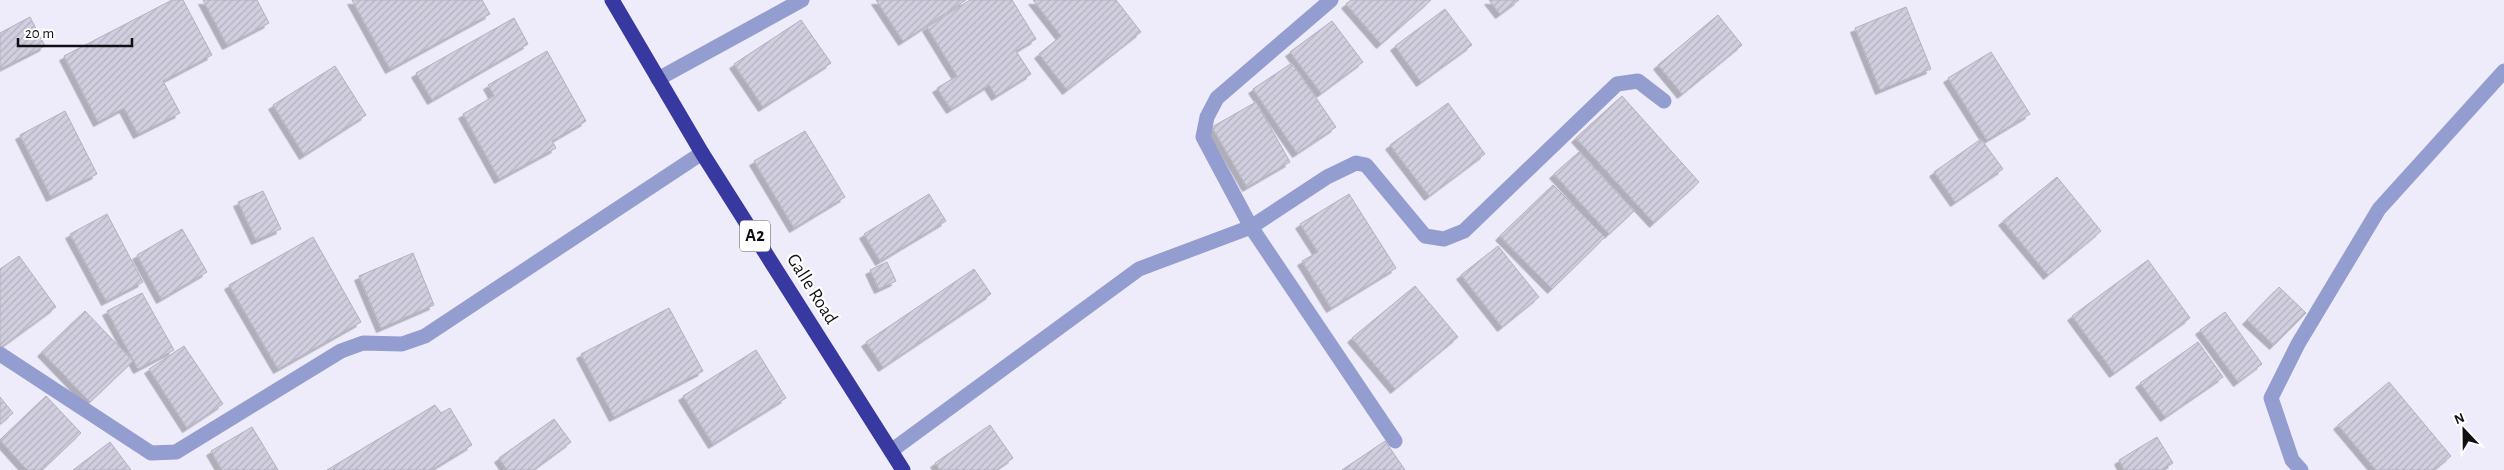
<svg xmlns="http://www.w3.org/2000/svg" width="2504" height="470" viewBox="0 0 2504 470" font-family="'Alegreya Sans',sans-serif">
  <defs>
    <pattern id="building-hatch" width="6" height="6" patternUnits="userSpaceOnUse" patternTransform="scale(1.25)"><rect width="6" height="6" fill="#d1cfdf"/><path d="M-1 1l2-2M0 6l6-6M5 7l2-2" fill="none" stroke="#b2b1be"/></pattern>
    <filter id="shadow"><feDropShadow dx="-4.5" dy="4.5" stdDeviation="0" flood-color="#0004"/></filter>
  </defs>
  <rect width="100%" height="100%" fill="#eeecfb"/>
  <g fill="url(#building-hatch)" stroke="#b3b1c0" filter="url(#shadow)">
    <polygon points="172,0 183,0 212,55 163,81 180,113 138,134 124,108 98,122 64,56"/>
    <polygon points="203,0 257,0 269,23 227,45"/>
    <polygon points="352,0 482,0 490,14 390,69"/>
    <polygon points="876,0 966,0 903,41"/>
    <polygon points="970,0 1012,0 1036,39 1016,51 1031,74 996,96 989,85 951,109 937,88 957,76 927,27"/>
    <polygon points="1033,0 1116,0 1141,32 1067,90 1039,54 1061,36"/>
    <polygon points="1351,0 1431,0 1381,44 1346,4"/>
    <polygon points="1489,0 1519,0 1500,14"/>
    <polygon points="1906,7 1931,69 1880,90 1855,28"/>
    <polygon points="1445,9 1472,45 1421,82 1395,46"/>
    <polygon points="1718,15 1742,45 1682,94 1658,65"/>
    <polygon points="30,17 45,46 0,69 0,33"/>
    <polygon points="514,18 528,44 432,100 416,73"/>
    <polygon points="801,20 831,63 763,107 734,64"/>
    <polygon points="1332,21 1363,62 1321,93 1290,52"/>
    <polygon points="547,51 586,121 552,141 556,148 499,179 463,114 494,96 488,85"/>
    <polygon points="1991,52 2030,114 1987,140 1948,78"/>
    <polygon points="1292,63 1336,127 1297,153 1253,89"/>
    <polygon points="335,66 366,115 304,155 273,105"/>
    <polygon points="1622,96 1699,182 1654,223 1576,138"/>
    <polygon points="1256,102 1290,162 1247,187 1212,127"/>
    <polygon points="1448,103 1485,154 1429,196 1390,145"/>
    <polygon points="65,111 97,174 51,197 20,135"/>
    <polygon points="805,131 845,197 794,228 754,161"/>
    <polygon points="1981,139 2003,169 1955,202 1934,172"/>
    <polygon points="1579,152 1634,211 1609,234 1554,174"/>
    <polygon points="2057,177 2101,231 2048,275 2003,221"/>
    <polygon points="1553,185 1605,237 1552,289 1500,236"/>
    <polygon points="263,191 281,229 256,240 238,202"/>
    <polygon points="929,194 946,221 880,261 864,234"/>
    <polygon points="1349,194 1396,268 1331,308 1302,261 1318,252 1300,224"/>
    <polygon points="107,214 143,282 106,301 70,234"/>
    <polygon points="182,229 207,272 161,299 137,255"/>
    <polygon points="313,237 361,322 278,369 229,285"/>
    <polygon points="1498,246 1539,297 1502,327 1461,275"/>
    <polygon points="413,253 434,305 381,328 359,276"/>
    <polygon points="19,256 56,307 0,348 0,269"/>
    <polygon points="2148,260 2190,318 2114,373 2072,316"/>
    <polygon points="887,262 896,281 879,289 870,270"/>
    <polygon points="974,269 991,294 883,367 866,342"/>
    <polygon points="1415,286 1458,337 1395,389 1352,338"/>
    <polygon points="2279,287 2306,313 2274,345 2247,320"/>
    <polygon points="142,293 174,350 138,369 107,311"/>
    <polygon points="669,308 703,371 614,417 581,354"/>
    <polygon points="85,311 133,361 90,402 42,352"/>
    <polygon points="2225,312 2262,364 2238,382 2200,330"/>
    <polygon points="2198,342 2223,377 2165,417 2140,383"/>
    <polygon points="184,346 223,404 187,428 149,369"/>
    <polygon points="756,350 786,398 713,444 683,396"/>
    <polygon points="2389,382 2451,456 2434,470 2376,470 2338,425"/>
    <polygon points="46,396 81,433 42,470 27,470 0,440"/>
    <polygon points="0,397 13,413 0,424"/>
    <polygon points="435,405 441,413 450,408 472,445 431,470 327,470"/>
    <polygon points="554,419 571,442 533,470 507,470 499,458"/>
    <polygon points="990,425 1013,458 996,470 940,470 935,463"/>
    <polygon points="252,427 278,470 222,470 211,451"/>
    <polygon points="2157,437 2173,463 2161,470 2124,470 2119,460"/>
    <polygon points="1385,441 1405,470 1342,470"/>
    <polygon points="110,442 131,470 73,470"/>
  </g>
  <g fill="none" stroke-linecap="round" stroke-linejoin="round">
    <g stroke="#939dcf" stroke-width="15">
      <polyline points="1331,0 1217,98 1207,117 1203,137 1251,227 1395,441"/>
      <polyline points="658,79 802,0"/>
      <polyline points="0,354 151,453 176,452 341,351 363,343 402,344 425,336 702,153"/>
      <polyline points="891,451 1139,269 1251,227 1327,177 1356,163 1366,165 1425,236 1444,239 1464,231 1617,84 1638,81 1664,101"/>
      <polyline points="2301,470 2292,460 2271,398 2298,344 2379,209 2504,71"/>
    </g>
    <polyline stroke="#3738a0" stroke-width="15" points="612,0 702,153 903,470"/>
  </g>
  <g text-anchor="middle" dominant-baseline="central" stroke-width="4.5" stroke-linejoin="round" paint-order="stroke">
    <rect fill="#fff" stroke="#58575a" stroke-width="1" x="740" y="220.5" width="30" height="31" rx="4"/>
    <g font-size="18" font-weight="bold" fill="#100f14">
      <text x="755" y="236">A2</text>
    </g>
    <g font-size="19" fill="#100f14" stroke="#fff">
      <text transform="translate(812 289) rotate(58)">Galle Road</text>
    </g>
  </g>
  <g transform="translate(2464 430) rotate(338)" stroke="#ffffff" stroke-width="4" paint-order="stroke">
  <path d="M0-4L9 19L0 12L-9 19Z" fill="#100f14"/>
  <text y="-8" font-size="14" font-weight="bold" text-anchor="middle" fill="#100f14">N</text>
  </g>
  <path d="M18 38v8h114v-8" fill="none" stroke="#100f14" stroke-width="2.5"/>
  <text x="25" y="38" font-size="15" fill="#100f14" stroke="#ffffff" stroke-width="4" paint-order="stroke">20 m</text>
</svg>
